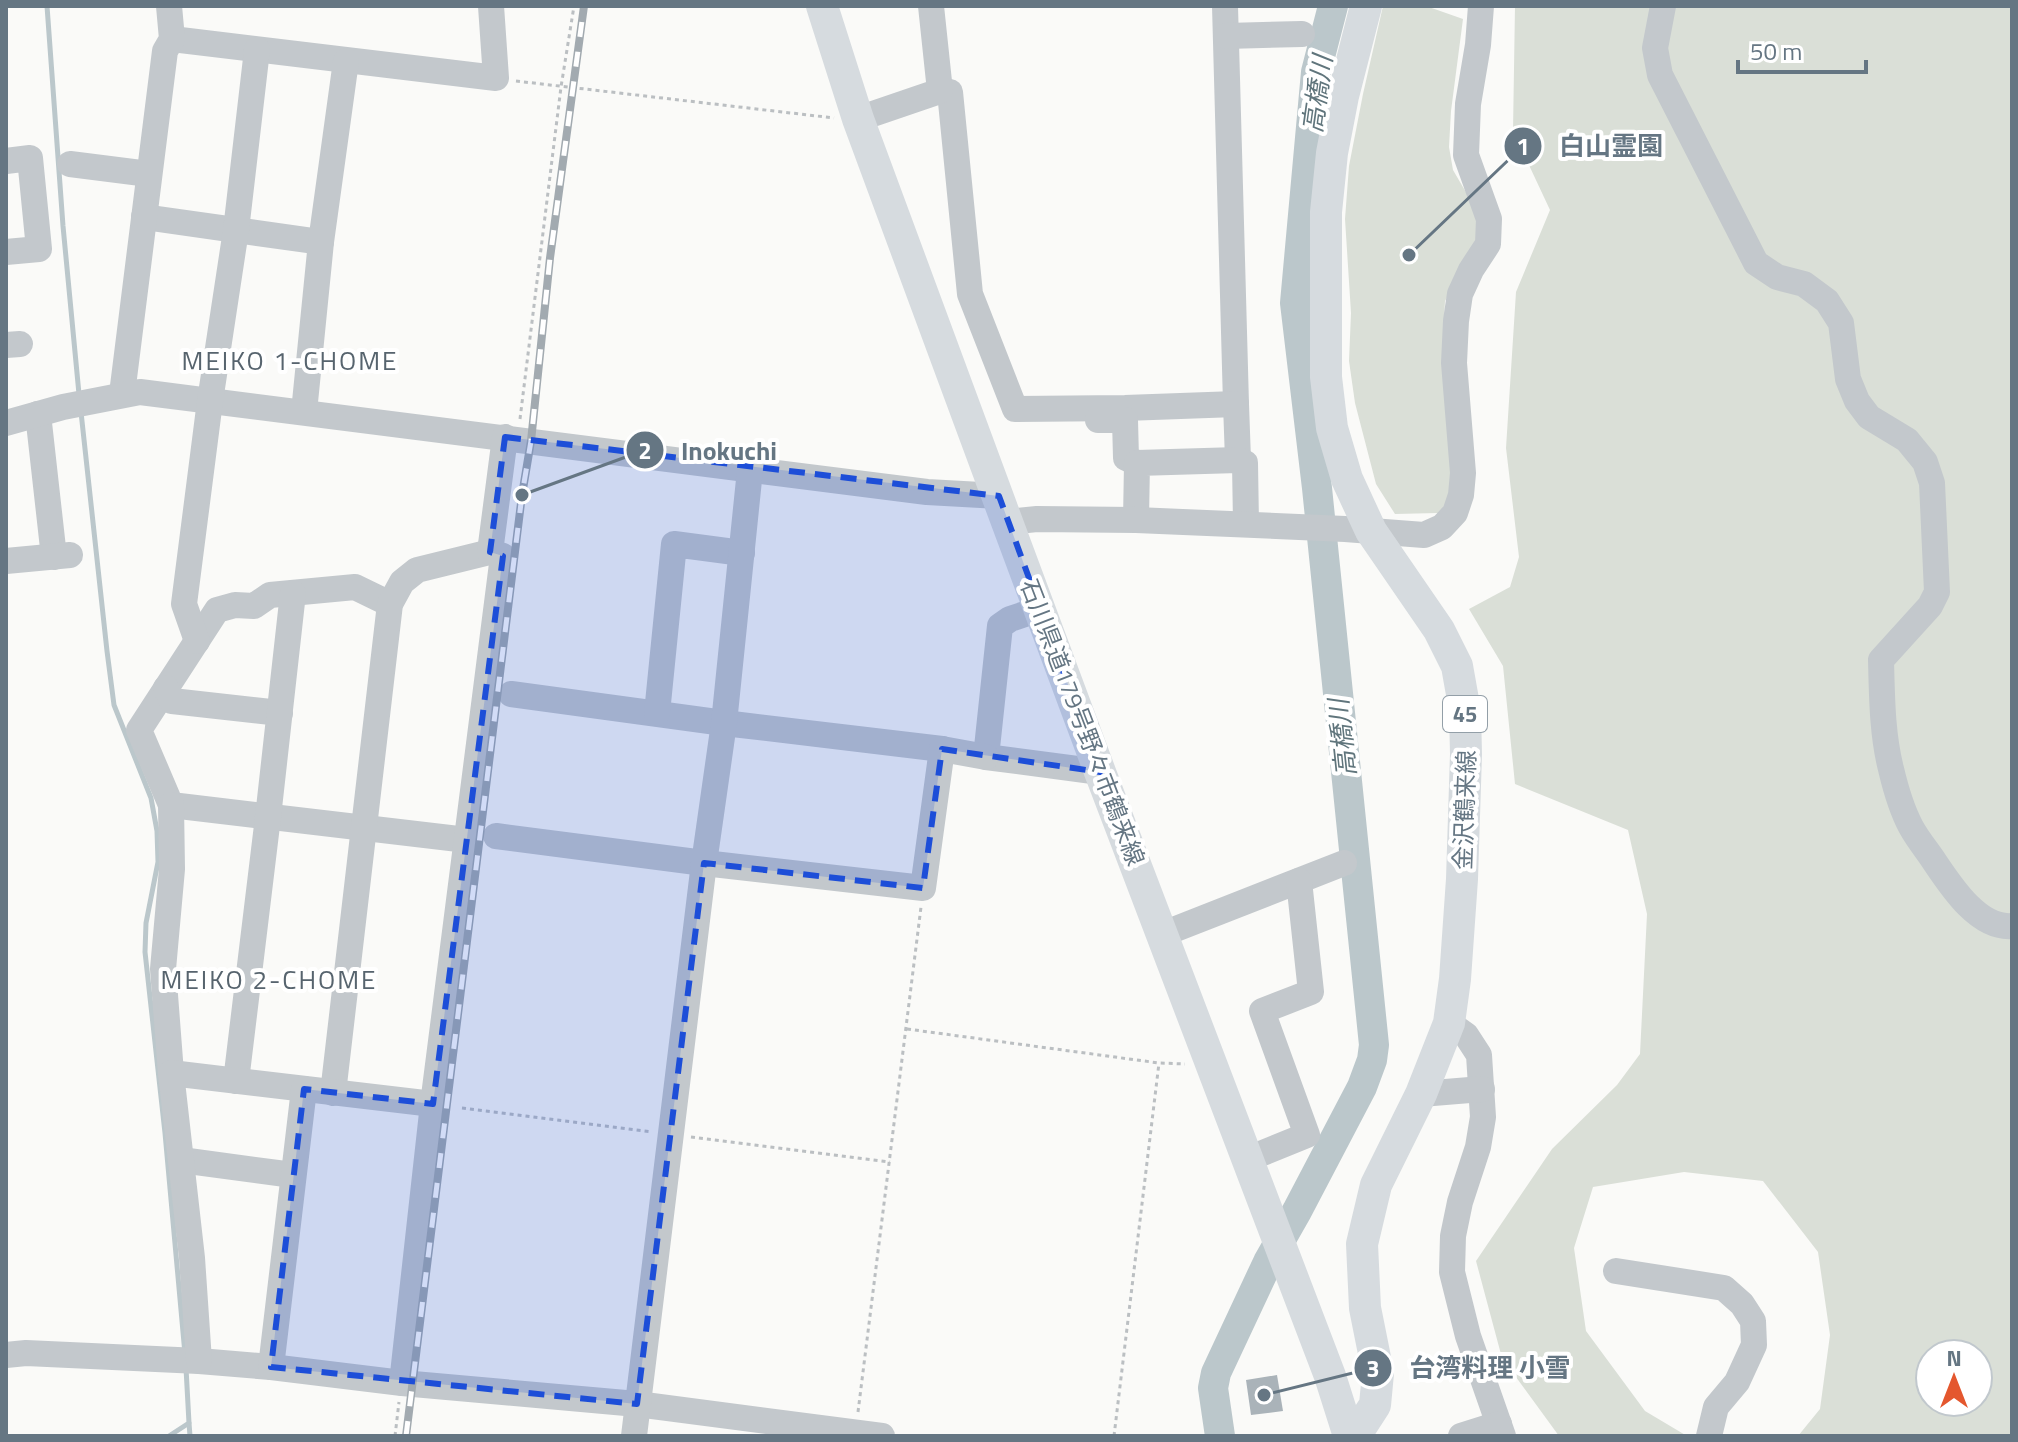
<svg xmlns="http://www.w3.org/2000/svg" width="2018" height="1442" viewBox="0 0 2018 1442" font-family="'Titillium Web','Noto Sans JP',sans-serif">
  <rect width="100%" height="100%" fill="#fafaf8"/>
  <g fill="#dadfd7" fill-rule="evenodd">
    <polygon points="1383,6 1426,6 1463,19 1451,111 1449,147 1453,170 1467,194 1478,207 1476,245 1445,301 1443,336 1453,484 1448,503 1438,513 1395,514 1376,484 1355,403 1349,361 1351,313 1345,219 1349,166 1363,94"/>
    <path d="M1515,6H2012V1436H1798L1820,1409L1830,1335L1818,1252L1763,1181L1684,1172L1593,1187L1574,1248L1586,1331L1645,1411L1687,1436H1559L1502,1358L1476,1261L1552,1149L1617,1085L1640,1054L1647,914L1628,830L1515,784L1503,666L1469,609L1510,587L1519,557L1506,448L1516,292L1550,210L1513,131ZM1930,1354H1978V1402H1930Z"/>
  </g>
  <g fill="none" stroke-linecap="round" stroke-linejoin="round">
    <g stroke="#bbc7cb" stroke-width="5">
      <polyline points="47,6 63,226 79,394"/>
      <polyline points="81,412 107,651 114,705 151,798 157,831 158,862 146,923 145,952 165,1133 185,1354"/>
      <polyline points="189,1423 190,1436"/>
      <polyline points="169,1436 189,1423 186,1368"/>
    </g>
    <polyline stroke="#bbc7cb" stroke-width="30" points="1220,1436 1213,1388 1216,1373 1268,1262 1297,1211 1362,1087 1372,1060 1374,1045 1317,488 1295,303 1316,72 1333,6"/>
  </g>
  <polygon fill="#aab3b9" points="1277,1375 1283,1411 1251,1415 1246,1380"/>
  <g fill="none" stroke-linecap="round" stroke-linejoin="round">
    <g stroke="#bbbfc2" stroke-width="3" stroke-dasharray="4 4" stroke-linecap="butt">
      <polyline points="516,81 834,118"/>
      <polyline points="520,419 561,87 574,6"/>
      <polyline points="907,1029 1159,1063 1185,1064"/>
      <polyline points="462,1108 652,1132"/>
      <polyline points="691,1137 890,1162"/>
      <polyline points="858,1412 921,907"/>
      <polyline points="395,1436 399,1402"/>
      <polyline points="1114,1436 1159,1063"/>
    </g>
    <g stroke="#c3c8cc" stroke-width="26">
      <polyline points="1225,6 1236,404"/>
      <path d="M1663,6L1655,48L1660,75L1756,263L1777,277L1804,284L1827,301L1841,323L1848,379L1857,401L1869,417L1907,440L1925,462L1932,483L1937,592L1930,606L1881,660C1882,696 1882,734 1891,769C1895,786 1903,812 1911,827C1917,838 1925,848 1932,858C1949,883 1977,929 2012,926"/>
      <polyline points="1226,36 1302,34"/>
      <polyline points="172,39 496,78 491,6"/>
      <polyline points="940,91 950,92 970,294 1015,409 1125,408 1236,404 1238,460"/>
      <polyline points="858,119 940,91 931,6"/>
      <polyline points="6,161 30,158 39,249 6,252"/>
      <polyline points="70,164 149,174"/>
      <polyline points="144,217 321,242"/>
      <polyline points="6,345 20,344"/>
      <polyline points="122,394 165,51 172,39 169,6"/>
      <polyline points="304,412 321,242 346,61"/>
      <polyline points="38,414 54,557"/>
      <polyline points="1098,420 1125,420 1126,458 1137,463"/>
      <polyline points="6,423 63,407 140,392 927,492 999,496"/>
      <polyline points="1136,520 1137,463 1238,460 1245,463 1246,524"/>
      <polyline points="1007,522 1037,519 1136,520 1345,529 1424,535 1442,527 1455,513 1461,495 1463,473 1454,363 1456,321 1460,294 1471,270 1488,244 1489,219 1466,155 1468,104 1478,45 1481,6"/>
      <polyline points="6,561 70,555"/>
      <polyline points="390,604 355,587 270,595 254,606 235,605 217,610 139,730 171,805 467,840"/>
      <polyline points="1040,609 1010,619 1000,626 986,757 1100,772"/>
      <polyline points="197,641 184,604 210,401 236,230 257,50"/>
      <polyline points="166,688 172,701 280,713"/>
      <polyline points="511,694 724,723 942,749 986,757"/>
      <polyline points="657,713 674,544 742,553"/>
      <polyline points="171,805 172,869 163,969 171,1073"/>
      <polyline points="496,836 704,863 923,888 942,749"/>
      <polyline points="1163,934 1344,863"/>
      <polyline points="1449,1023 1466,1035 1479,1055 1483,1117 1478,1147 1460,1202 1453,1236 1452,1272 1468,1336 1503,1436"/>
      <polyline points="236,1081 268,817 293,593"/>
      <polyline points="333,1093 390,604 402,582 417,570 490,552"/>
      <polyline points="1421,1094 1482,1089"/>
      <polyline points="1248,1159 1307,1135 1262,1011 1311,992 1299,881"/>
      <polyline points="181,1160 293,1175"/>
      <polyline points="1616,1271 1724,1288 1742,1304 1753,1321 1754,1345 1737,1382 1716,1407 1709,1436"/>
      <polyline points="6,1355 26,1353 199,1361 271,1367 402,1383 637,1404 882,1436"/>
      <polyline points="199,1361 192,1258 171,1073 433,1104 503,556 490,552 505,437"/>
      <polyline points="271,1367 304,1089"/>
      <polyline points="402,1383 433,1104"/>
      <polyline points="634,1436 704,863 724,723 750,470"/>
      <polyline points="1461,1436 1499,1424"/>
    </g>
    <g stroke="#d6dbdf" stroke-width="32">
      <polyline points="822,6 858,119 1007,522 1100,772 1330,1376 1349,1436"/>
      <polyline points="1355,1436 1375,1405 1378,1373 1365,1308 1362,1244 1376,1185 1421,1094 1449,1023 1455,979 1462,879 1466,754 1465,711 1457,666 1439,630 1371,531 1347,479 1332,428 1326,377 1326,212 1332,153 1343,96 1366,6"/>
    </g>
    <defs>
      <polyline id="rail" points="406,1436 522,495 531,441 550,258 584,6"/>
    </defs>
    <use href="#rail" stroke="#a2aab0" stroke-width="8"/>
    <use href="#rail" stroke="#fff" stroke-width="5" stroke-dasharray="15" stroke-linecap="butt"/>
  </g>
  <path fill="#1d4ed8" fill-opacity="0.2" stroke="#1d4ed8" stroke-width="6" stroke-dasharray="16 10" stroke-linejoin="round" d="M505,437L999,496L1100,772L942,749L923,888L704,863L637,1404L271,1367L304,1089L433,1104L503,556L490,552Z"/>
  <g text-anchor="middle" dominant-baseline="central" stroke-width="8" stroke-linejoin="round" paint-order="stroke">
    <rect fill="#fff" stroke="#939fa8" stroke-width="2" x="1443" y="696" width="44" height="36" rx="6"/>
    <g font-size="22" font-weight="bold" fill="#657683">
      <text x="1465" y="714">45</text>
    </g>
    <g font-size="24" fill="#657683" stroke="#fff">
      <text transform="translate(1083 722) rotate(69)">石川県道179号野々市鶴来線</text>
      <text transform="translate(1464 810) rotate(-88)">金沢鶴来線</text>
    </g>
    <g font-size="26" font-style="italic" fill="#60757c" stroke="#fff">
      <text transform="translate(1317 94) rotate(-82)">高橋川</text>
      <text transform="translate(1342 738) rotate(-96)">高橋川</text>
    </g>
    <g font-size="26" letter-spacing="2" fill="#57646e" stroke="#fff">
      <text x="290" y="360">MEIKO 1-CHOME</text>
      <text x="269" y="979">MEIKO 2-CHOME</text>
    </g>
  </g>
  <path fill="none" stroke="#657683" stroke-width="3" d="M1409 255L1523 146M522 495L645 450M1264 1395L1373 1368"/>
  <g fill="#657683" stroke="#fff" stroke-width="3">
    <circle cx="1409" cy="255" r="8"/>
    <circle cx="522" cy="495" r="8"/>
    <circle cx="1264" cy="1395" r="8"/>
    <circle cx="1523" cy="146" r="20"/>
    <circle cx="645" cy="450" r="20"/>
    <circle cx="1373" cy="1368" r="20"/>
  </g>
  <g font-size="24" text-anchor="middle" font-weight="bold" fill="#fff">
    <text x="1523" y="155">1</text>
    <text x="645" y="459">2</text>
    <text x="1373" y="1377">3</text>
  </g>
  <g font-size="26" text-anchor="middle" font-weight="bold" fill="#657683" stroke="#fff" stroke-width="8" stroke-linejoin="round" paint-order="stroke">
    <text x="1611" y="155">白山霊園</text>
    <text x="729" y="460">Inokuchi</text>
    <text x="1490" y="1377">台湾料理 小雪</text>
  </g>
  <rect width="2018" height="1442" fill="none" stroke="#657683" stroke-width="16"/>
  <g transform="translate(1954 1378)"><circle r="38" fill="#ffffff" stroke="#c1c8cd" stroke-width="2"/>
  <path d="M0-6L14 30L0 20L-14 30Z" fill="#e4572e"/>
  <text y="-12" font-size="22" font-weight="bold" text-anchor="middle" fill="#657683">N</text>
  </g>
  <path d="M1738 60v12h128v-12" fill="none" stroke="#657683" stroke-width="4"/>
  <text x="1750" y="60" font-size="24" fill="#657683" stroke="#ffffff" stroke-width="6" paint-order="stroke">50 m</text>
</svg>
